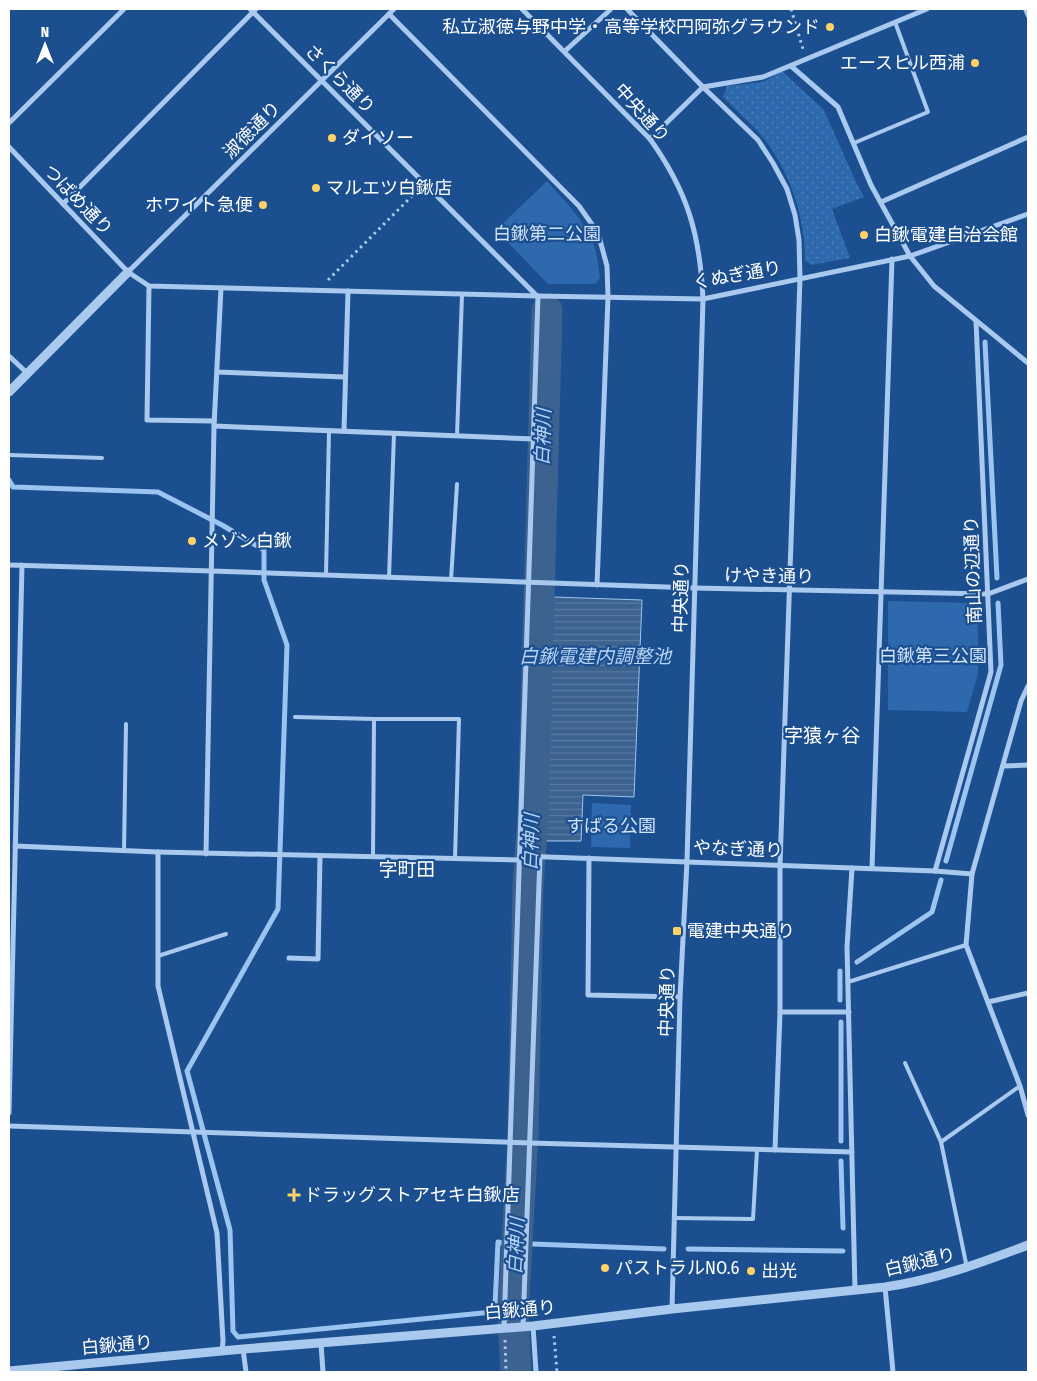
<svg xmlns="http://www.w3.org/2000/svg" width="1037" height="1381" viewBox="0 0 1037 1381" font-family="'Fira Sans Condensed','Noto Sans JP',sans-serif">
  <defs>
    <pattern id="grass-dots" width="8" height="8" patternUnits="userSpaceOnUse" patternTransform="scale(1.25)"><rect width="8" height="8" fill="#2e69ad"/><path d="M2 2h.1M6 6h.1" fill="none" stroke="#4d80b9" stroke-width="1.8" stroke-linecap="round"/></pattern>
    <pattern id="water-rules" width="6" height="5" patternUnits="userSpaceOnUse" patternTransform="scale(1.25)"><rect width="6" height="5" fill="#3c6290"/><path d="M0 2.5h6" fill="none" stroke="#597aa1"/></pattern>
  </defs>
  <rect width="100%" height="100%" fill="#1b4f8f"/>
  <path fill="url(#grass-dots)" d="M782,71L824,110L857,184L864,197L832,209L850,258L812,265L805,261C805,215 790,171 761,135C750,122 735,110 723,97L727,86L763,82Z"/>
  <g fill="#2e69ad">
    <path d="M547,181C562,198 580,216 590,236C597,249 598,264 600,278L596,284H548L496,230Z"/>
    <polygon points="888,601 978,603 978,674 967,712 888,710"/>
    <polygon points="592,803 631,805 630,848 591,847"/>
  </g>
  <polygon fill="url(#water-rules)" stroke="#9cc4f0" points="553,597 642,600 634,797 583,795 581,841 545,841"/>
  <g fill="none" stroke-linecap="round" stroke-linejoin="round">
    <g stroke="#9cc4f0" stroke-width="5">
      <polyline points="985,342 997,578"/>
      <polyline points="9,480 13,487 158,492 222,525 264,550 264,580 287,645 278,909 187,1071 230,1230 233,1331 238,1337 493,1312 495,1306 498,1242 502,1243"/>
      <polyline points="946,861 1001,665 998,603"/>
      <polyline points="857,962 932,912 941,880"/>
      <polyline points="840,971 840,1000"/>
      <polyline points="841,1022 841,1141"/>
      <polyline points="841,1161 843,1228"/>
      <polyline points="512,1243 516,1243"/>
      <polyline points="533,1244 664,1249"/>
      <polyline points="688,1249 843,1251"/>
    </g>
    <polyline stroke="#3c6290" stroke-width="31" points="516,1372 513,1316 523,1134 528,887 533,815 547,311"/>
    <g stroke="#a9c9ee" stroke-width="3" stroke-dasharray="2.5 4" stroke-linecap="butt">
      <polyline points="791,9 803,49"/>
      <polyline points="328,280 417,191"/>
      <polyline points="554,1336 557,1372"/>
      <polyline points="505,1340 506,1372"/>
    </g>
    <g stroke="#a9c9ee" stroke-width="4">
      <polyline points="1025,9 1028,16"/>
      <polyline points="854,143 928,112 895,22"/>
      <polyline points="457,436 462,295"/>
      <polyline points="9,455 102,458"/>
      <polyline points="326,575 329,431"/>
      <polyline points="389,578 394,433"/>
      <polyline points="451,580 457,484"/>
      <polyline points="295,717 374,719 373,857"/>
      <polyline points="374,719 459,719 455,859"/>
      <polyline points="124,851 126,724"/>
      <polyline points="158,956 226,934"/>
      <polyline points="848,982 966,945"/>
      <polyline points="905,1063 941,1142"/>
      <polyline points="675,1218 753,1219 757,1150"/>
      <polyline points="967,1268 941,1142 1020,1086"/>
    </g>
    <g stroke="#a9c9ee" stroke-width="5">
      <polyline points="250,9 537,296"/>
      <path d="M522,9L650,139C688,192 700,235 703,299L687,861L680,997L672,1309"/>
      <polyline points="627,9 703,87 758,140 773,163 787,189 795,215 799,240 800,278 780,865 780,1012 775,1150"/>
      <polyline points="389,14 579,206 598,233 607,266 608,297 597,585"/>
      <polyline points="565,51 611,9"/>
      <polyline points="791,66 838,107 871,185 910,256 934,286 1028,363"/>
      <polyline points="9,123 124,9"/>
      <polyline points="650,139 703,87 763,77 927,9"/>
      <polyline points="9,147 128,272 149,286 538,296 703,299 910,256 1028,214"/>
      <polyline points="881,202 1028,137"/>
      <polyline points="63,204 256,9"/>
      <polyline points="128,272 394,9"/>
      <polyline points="149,286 147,420 214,421"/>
      <polyline points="9,356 27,373"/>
      <polyline points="217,372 345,377"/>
      <polyline points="214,426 534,439"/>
      <polyline points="344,431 348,291"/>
      <polyline points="9,565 212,571 695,588 988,594 1028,579"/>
      <polyline points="1028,686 1021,701 972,874 966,945 1020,1086 1028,1115"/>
      <polyline points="1003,766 1028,765"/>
      <polyline points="15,846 158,852 520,860"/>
      <polyline points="158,852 158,986 217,1233 223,1341 222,1351"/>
      <polyline points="206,854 214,426 221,288"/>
      <polyline points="520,856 935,871 972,874"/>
      <polyline points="589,858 588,995 680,997"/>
      <polyline points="852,868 847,947 855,1290"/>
      <polyline points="872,868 892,259"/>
      <polyline points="935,871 991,672 976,321"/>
      <polyline points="289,958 318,959 320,856"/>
      <polyline points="988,1002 1028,993"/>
      <polyline points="780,1012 849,1012"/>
      <polyline points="9,1113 22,565"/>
      <polyline points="9,1126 530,1143 852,1152"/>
      <polyline points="885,1287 893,1372"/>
      <polyline points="523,1326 540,857"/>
      <polyline points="533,1326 536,1372"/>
      <polyline points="504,1328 538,296"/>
      <polyline points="321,1344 323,1372"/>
      <polyline points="243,1349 246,1372"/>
    </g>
    <g stroke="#a9c9ee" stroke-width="9">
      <polyline points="9,392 128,272"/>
      <path d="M9,1371L243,1349L533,1326L672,1309L885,1287C934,1280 981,1263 1028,1245"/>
    </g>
  </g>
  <g fill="#ffd166" stroke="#1b4f8f" stroke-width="2">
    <circle cx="830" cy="27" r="5"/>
    <circle cx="975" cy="63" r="5"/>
    <circle cx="332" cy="138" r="5"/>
    <circle cx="316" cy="188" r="5"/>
    <circle cx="263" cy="205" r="5"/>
    <circle cx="864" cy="235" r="5"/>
    <circle cx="192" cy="541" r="5"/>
    <rect x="672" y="926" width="10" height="10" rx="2.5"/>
    <path d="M291.5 1187.5h5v5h5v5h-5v5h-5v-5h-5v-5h5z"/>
    <circle cx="605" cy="1268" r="5"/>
    <circle cx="751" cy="1271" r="5"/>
  </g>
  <g text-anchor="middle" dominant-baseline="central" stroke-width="4.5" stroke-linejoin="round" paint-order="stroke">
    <g font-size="18" fill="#fff" stroke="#1b4f8f" text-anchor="start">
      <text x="820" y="27" text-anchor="end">私立淑徳与野中学・高等学校円阿弥グラウンド</text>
      <text x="965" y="63" text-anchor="end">エースヒル西浦</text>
      <text x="342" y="138">ダイソー</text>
      <text x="326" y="188">マルエツ白鍬店</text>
      <text x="253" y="205" text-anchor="end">ホワイト急便</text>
      <text x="874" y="235">白鍬電建自治会館</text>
      <text x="202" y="541">メゾン白鍬</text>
      <text x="687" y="931">電建中央通り</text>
      <text x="304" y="1195">ドラッグストアセキ白鍬店</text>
      <text x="615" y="1268">パストラルNO.6</text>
      <text x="761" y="1271">出光</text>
    </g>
    <g font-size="18" fill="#fff" stroke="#1b4f8f">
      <text transform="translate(340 79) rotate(45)">さくら通り</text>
      <text transform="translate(642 113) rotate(48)">中央通り</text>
      <text transform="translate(252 130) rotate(-45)">淑徳通り</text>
      <text transform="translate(78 200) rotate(46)">つばめ通り</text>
      <text transform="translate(737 275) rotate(-10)">くぬぎ通り</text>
      <text transform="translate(973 570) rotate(-92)">南山の辺通り</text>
      <text transform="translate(769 576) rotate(1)">けやき通り</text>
      <text transform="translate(681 597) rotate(-88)">中央通り</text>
      <text transform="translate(738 849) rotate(2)">やなぎ通り</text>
      <text transform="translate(667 1001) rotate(-88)">中央通り</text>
      <text transform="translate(920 1262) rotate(-13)">白鍬通り</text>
      <text transform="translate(520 1310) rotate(-5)">白鍬通り</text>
      <text transform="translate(117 1345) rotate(-5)">白鍬通り</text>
    </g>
    <g font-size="18" fill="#cfe3fa" stroke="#1b4f8f">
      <text x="547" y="234">白鍬第二公園</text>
      <text x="933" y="656">白鍬第三公園</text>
      <text x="611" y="826">すばる公園</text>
    </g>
    <g font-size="19" font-style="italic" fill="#b5d3f5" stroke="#1b4f8f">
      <text transform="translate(543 437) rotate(-88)">白神川</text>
      <text x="595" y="656">白鍬電建内調整池</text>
      <text transform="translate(531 842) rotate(-88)">白神川</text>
      <text transform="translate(516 1246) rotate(-87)">白神川</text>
    </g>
    <g font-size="19" fill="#fff" stroke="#1b4f8f">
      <text x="822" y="735">字猿ヶ谷</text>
      <text x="407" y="869">字町田</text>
    </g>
  </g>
  <rect width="1037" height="1381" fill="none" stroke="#ffffff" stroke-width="20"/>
  <g transform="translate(45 45)" stroke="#1b4f8f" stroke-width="4" paint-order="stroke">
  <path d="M0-4L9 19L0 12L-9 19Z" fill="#ffffff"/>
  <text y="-8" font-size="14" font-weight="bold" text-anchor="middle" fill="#ffffff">N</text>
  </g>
</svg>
